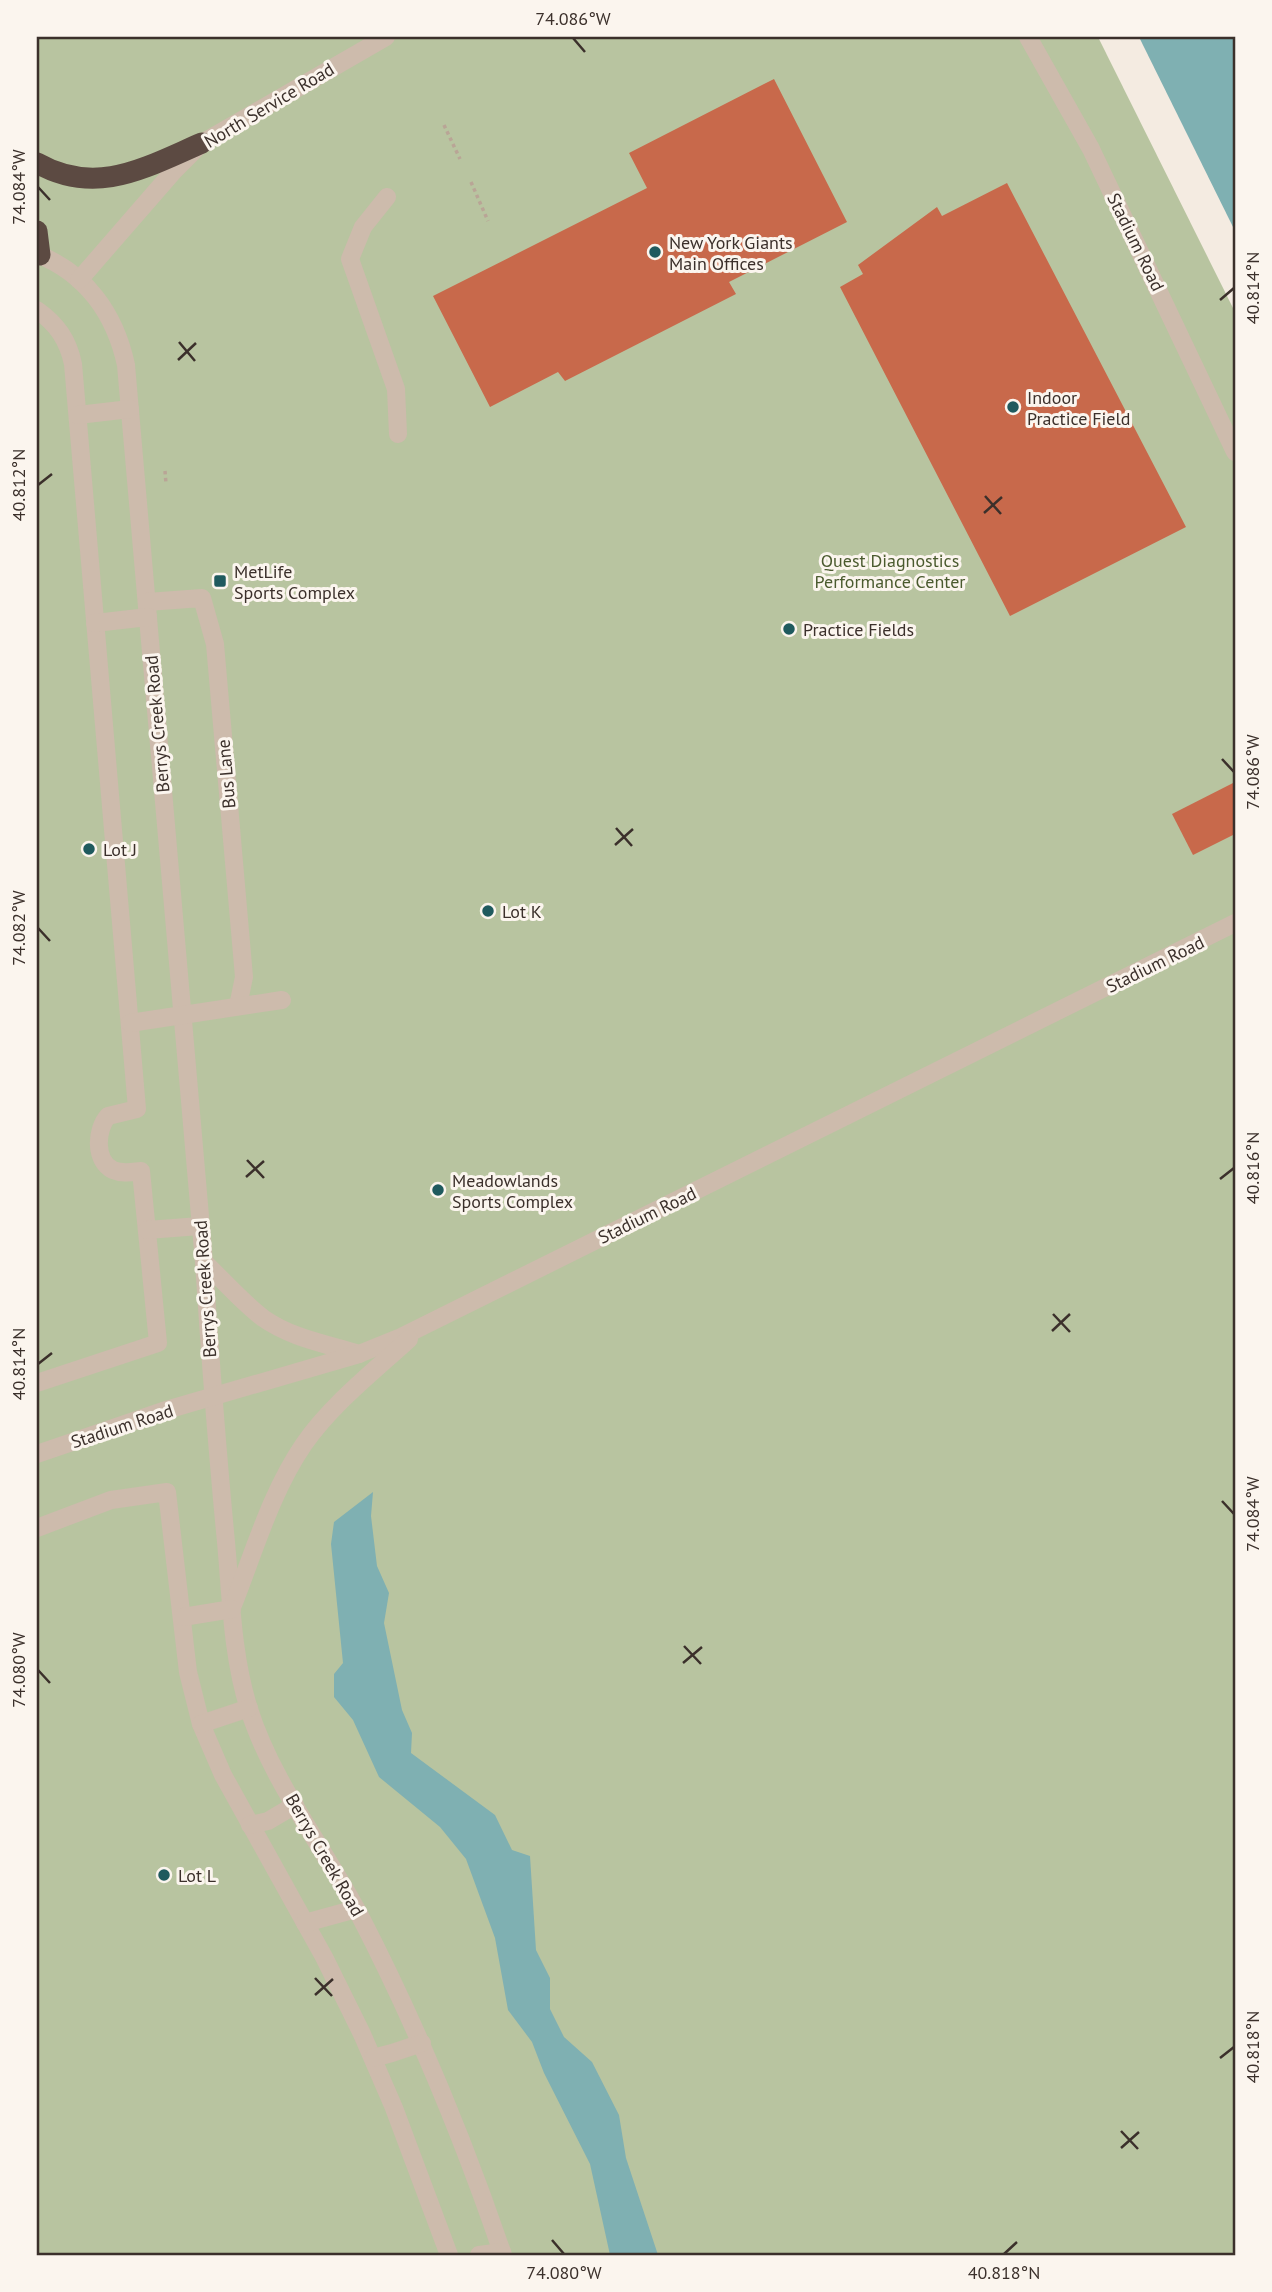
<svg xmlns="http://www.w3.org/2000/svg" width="1272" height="2292" viewBox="0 0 1272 2292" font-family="'PT Sans',sans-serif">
  <rect width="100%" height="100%" fill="#f4ebe1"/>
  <polygon fill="#b8c4a0" points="37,37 1098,37 1235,312 1235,2255 37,2255"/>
  <g fill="#7fb0b2">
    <polygon points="1139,37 1235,37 1235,231"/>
    <polygon points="373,1492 371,1516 377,1566 389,1593 384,1623 402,1710 412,1733 411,1753 495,1815 512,1850 530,1856 536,1950 550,1978 550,2009 564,2037 592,2062 619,2115 626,2158 658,2255 610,2255 590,2164 544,2073 532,2042 508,2010 495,1938 466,1859 440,1827 379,1777 353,1720 334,1697 334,1674 343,1663 331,1544 334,1522"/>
  </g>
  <g fill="#c8694b">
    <polygon points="774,79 847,222 729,282 736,294 565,381 558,372 490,407 433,296 647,188 629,153"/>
    <polygon points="1007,183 1186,527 1010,616 840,287 863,274 858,265 937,207 942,216"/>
    <polygon points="1235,782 1235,834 1193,855 1172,814"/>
  </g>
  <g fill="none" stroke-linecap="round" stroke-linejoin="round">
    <g stroke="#b9a596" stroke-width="3.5" stroke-dasharray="3.5 3.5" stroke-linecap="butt">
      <polyline points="444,125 460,159"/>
      <polyline points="471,182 488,221"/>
      <polyline points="165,471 166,484"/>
    </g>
    <g stroke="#cdbbac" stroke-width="18">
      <polyline points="1028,37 1091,149 1235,452"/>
      <polyline points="387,197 363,227 350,259 396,389 398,434"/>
      <path d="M37,254C86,273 115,314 126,365L204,1262C210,1355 217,1448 226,1542C231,1597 232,1656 249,1709C271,1780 324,1848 359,1914C416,2024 463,2138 503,2255"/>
      <polyline points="79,280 172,173 202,143 386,37"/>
      <path d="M37,310C57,324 68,340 73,364L137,1109L108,1116C96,1129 94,1161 113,1170C122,1174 131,1172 141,1171L158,1343L37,1383"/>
      <polyline points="78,415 130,409"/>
      <polyline points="147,602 202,598 215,644 244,977 238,1006"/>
      <polyline points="95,623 148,617"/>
      <polyline points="130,1023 282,1000"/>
      <polyline points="147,1230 200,1226"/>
      <path d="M204,1262C223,1280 242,1302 263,1318C291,1338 327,1344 359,1354"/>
      <polyline points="37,1454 163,1411 359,1354 401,1337 1235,923"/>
      <polyline points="37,1528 111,1500 167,1492 188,1672 201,1724 223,1775 324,1957 362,2034 394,2108 449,2255"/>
      <path d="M233,1605C254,1552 271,1492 304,1444C332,1404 373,1372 409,1339"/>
      <polyline points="183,1617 232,1609"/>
      <polyline points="201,1724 249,1708"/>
      <polyline points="250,1825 268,1821 295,1805"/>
      <polyline points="305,1923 356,1909"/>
      <polyline points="373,2058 392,2053 422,2043"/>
      <polyline points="479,2255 502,2252"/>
    </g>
    <g stroke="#5c4a42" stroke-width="21">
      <path d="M37,163C97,197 146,167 202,143"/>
      <polyline points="37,231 40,255"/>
    </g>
  </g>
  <path fill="none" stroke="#3b302b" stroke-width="2.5" d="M573,38L585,52M38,187L50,200M1220,300L1234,288M179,342L195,361M178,360L196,343M38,485L52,474M985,496L1001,514M984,513L1002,497M1222,759L1234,772M616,828L632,846M615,845L633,829M38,928L50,941M247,1160L264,1178M246,1177L264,1161M1220,1179L1234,1168M1053,1314L1070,1332M1052,1331L1070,1314M38,1364L52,1353M1222,1501L1234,1514M684,1646L701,1664M683,1663L702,1647M38,1670L50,1683M315,1978L332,1996M315,1995L333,1979M1220,2058L1234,2047M1121,2131L1138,2149M1121,2148L1139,2132M552,2240L564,2254M1004,2254L1017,2242"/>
  <g fill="#1f5a5e" stroke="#fbf5ee" stroke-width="2.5">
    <circle cx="655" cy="252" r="7"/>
    <circle cx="1013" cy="407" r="7"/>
    <rect x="213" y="574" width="14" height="14" rx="3.5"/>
    <circle cx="789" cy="629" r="7"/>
    <circle cx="89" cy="849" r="7"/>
    <circle cx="488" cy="911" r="7"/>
    <circle cx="438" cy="1190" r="7"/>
    <circle cx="164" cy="1875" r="7"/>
  </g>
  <g text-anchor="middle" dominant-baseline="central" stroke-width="6" stroke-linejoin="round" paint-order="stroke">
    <g font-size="18" fill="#3b302b" stroke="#fbf5ee">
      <text transform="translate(269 105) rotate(-31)">North Service Road</text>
      <text transform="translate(1136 242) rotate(64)">Stadium Road</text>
      <text transform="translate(157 724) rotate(-95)">Berrys Creek Road</text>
      <text transform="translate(226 774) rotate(-95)">Bus Lane</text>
      <text transform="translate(1155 964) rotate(-26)">Stadium Road</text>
      <text transform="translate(647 1215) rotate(-26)">Stadium Road</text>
      <text transform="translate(205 1289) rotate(-94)">Berrys Creek Road</text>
      <text transform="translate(122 1426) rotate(-18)">Stadium Road</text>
      <text transform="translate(325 1855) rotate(60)">Berrys Creek Road</text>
    </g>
    <g font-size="18" fill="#3b302b" stroke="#fbf5ee" text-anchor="start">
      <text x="669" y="242">New York Giants<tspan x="669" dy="21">Main Offices</tspan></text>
      <text x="1027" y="397">Indoor<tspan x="1027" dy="21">Practice Field</tspan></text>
      <text x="234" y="571">MetLife<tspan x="234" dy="21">Sports Complex</tspan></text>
      <text x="803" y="629">Practice Fields</text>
      <text x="103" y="849">Lot J</text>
      <text x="502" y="911">Lot K</text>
      <text x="452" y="1180">Meadowlands<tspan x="452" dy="21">Sports Complex</tspan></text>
      <text x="178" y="1875">Lot L</text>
    </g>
    <g font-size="18" fill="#4a5a2e" stroke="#fbf5ee">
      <text x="890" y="560">Quest Diagnostics<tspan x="890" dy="21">Performance Center</tspan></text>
    </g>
  </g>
  <rect width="1272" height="2292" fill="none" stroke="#fbf5ee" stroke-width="77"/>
  <rect x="38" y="38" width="1196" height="2216" fill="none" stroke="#3b302b" stroke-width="2.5"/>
  <g font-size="18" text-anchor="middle" fill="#3b302b">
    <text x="573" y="25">74.086°W</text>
    <text transform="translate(19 187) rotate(-90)" y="6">74.084°W</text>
    <text transform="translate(1253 288) rotate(-90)" y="6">40.814°N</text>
    <text transform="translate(19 485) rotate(-90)" y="6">40.812°N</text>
    <text transform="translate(1253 772) rotate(-90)" y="6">74.086°W</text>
    <text transform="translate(19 928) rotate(-90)" y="6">74.082°W</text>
    <text transform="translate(1253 1168) rotate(-90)" y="6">40.816°N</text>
    <text transform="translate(19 1364) rotate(-90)" y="6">40.814°N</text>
    <text transform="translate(1253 1514) rotate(-90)" y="6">74.084°W</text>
    <text transform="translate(19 1670) rotate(-90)" y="6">74.080°W</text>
    <text transform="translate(1253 2047) rotate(-90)" y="6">40.818°N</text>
    <text x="564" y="2279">74.080°W</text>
    <text x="1004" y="2279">40.818°N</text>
  </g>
</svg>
